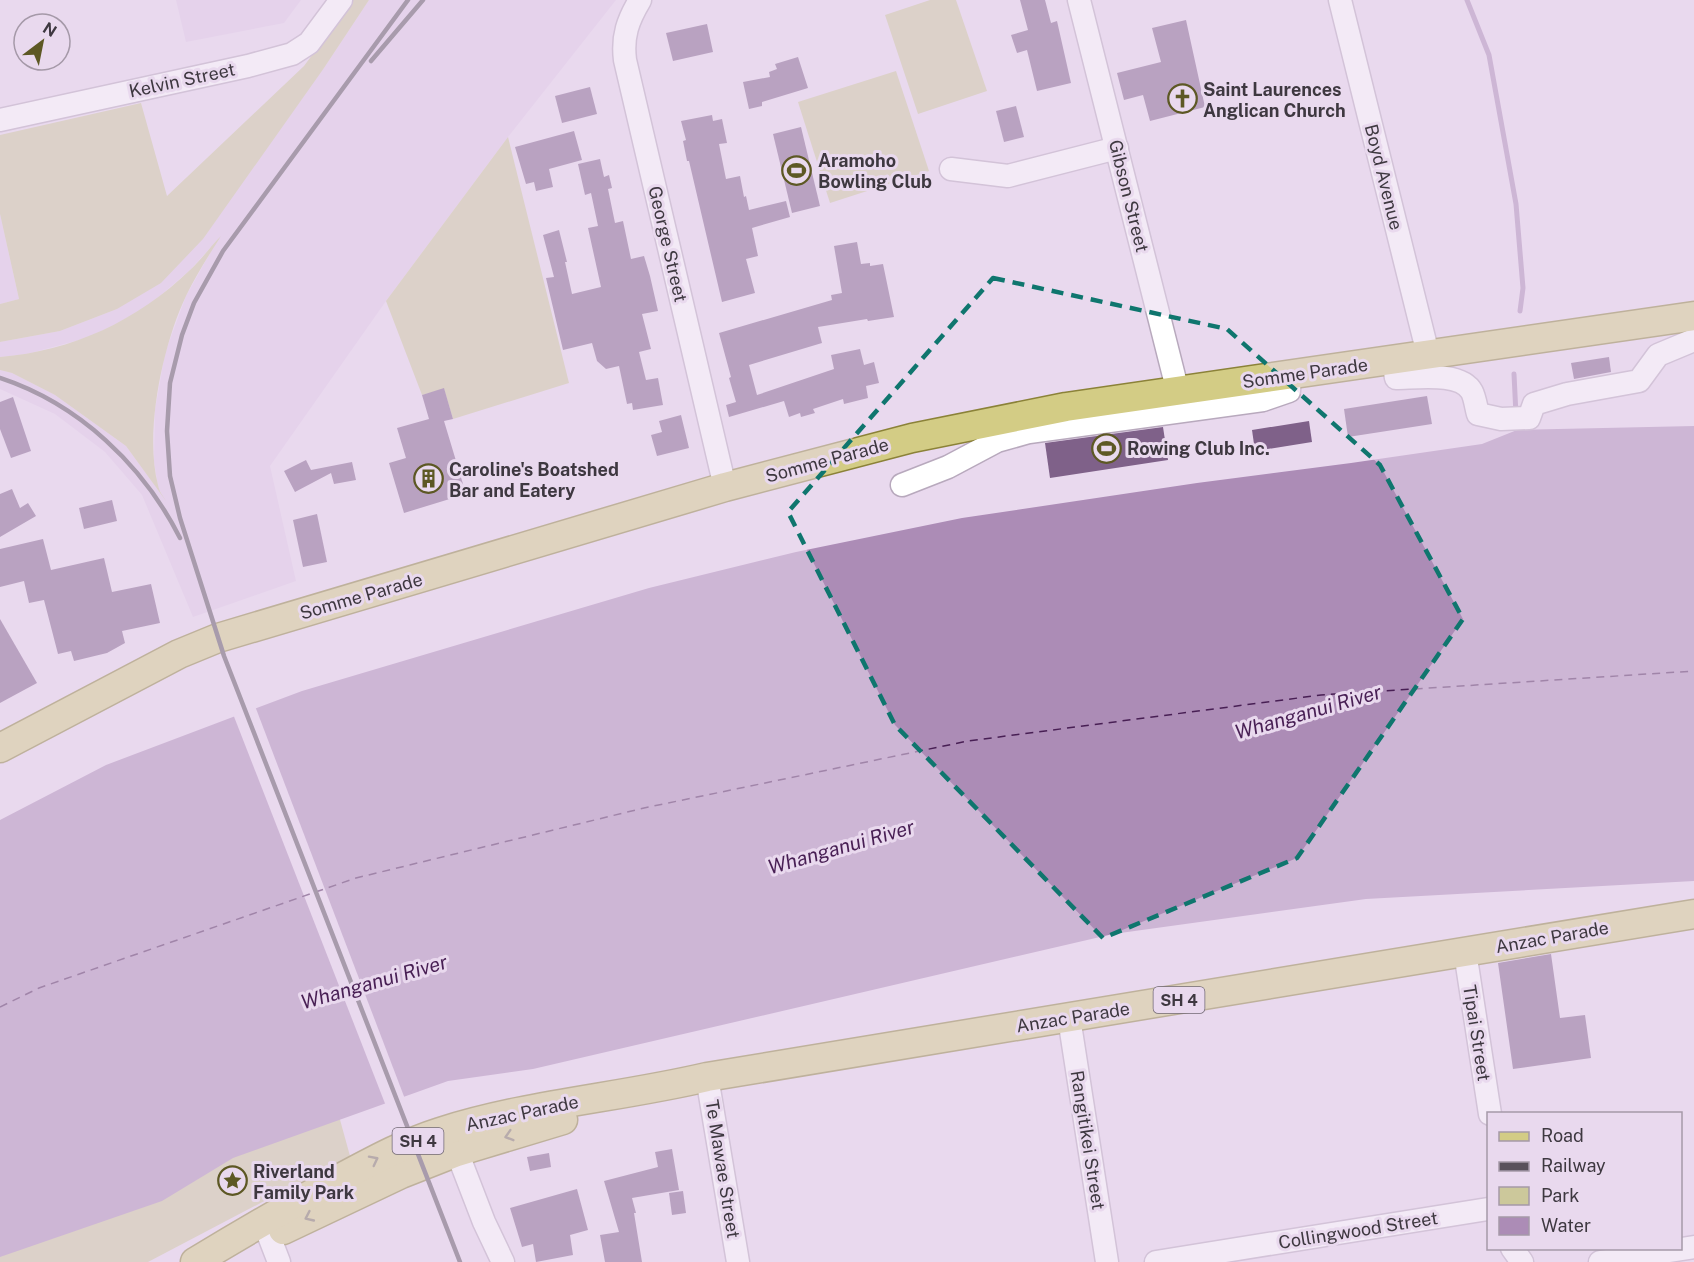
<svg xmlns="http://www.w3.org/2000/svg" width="1694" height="1262" viewBox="0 0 1694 1262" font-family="'Public Sans',sans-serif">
  <rect width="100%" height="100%" fill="#e9d9ee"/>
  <g fill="#e0cbe6">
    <polygon points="176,0 301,0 284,23 186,42"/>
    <polygon points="369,0 616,0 508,137 386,301 270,466 296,581 193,617 142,495 105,452 55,414 0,389 0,370 12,373 55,395 126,446 162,495 158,487 154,461 155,410 165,353 186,296 218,239 190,270 147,307 94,336 27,354 0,357 0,342 60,331 117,309 324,68"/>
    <polygon points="0,214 19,299 0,304"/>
  </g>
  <g fill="#ccc89b">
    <polygon points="353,0 369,0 324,68 203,239 161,283 117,309 60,331 0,342 0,304 19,299 0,214 0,135 141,103 167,196 304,66"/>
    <polygon points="930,0 956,0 987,91 918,114 885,15"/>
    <polygon points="896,71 929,171 830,203 798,102"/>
    <polygon points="508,137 569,383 453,419 444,389 422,395 386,301"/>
    <path d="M221,236C209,255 196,275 186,296C163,344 144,432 158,485C159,491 163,496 166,501L126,446L55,395L12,373L0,370V357C72,351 137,321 190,270C201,260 210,247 221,236Z"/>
    <polygon points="339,1116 350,1156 148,1262 0,1262 0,1246"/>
  </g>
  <polygon fill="#ac8cb6" points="1694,426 1694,881 1366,899 1113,934 533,1069 448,1081 233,1158 162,1201 0,1257 0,820 106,765 302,691 649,588 796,552 962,518 1197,483 1351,463 1482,444 1517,430"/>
  <polygon fill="#e9d9ee" points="255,706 405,1099 386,1106 233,714"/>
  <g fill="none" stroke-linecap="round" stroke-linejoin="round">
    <g stroke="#ac8cb6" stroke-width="5">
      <polyline points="1467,0 1489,55 1516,204 1523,288 1520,311"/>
      <polyline points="1514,374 1516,415"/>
    </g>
    <polyline stroke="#481f54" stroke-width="1.5" stroke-dasharray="8 6" stroke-linecap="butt" points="0,1007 39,988 356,878 644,808 968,741 1321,695 1694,671"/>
  </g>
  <g fill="#7f6189">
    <polygon points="1020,0 1045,0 1051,23 1057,21 1071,83 1037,91 1027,50 1017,53 1011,35 1028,30"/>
    <polygon points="1186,20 1205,107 1150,121 1143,95 1124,100 1117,73 1161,62 1152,28"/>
    <polygon points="707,24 713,52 673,61 666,33"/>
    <polygon points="798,57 808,88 762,102 762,106 749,109 743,82 770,77 769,72 777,69 775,64"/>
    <polygon points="590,87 597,114 562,123 555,96"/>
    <polygon points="1016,106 1024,137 1004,142 996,111"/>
    <polygon points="712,115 713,121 722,119 727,143 719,144 726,179 740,176 744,197 746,196 749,210 786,201 790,217 752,228 758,256 746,259 755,293 722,302 689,161 687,161 683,141 686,140 681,121"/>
    <polygon points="801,127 820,206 792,213 773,134"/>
    <polygon points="574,131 582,160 549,169 553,187 536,191 534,182 526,184 515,147"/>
    <polygon points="600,159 604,177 609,175 612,188 608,189 615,223 623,221 631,259 644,256 650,276 658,311 642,314 651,349 639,352 646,380 658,378 663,405 633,410 632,403 627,404 619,366 606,369 597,361 592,343 563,350 546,278 554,277 543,235 559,230 567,262 565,262 572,294 601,287 588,228 598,226 591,193 585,195 578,164"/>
    <polygon points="857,242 861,264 870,263 870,266 883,264 894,317 868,321 867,319 818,327 822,343 749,365 757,395 834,369 831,355 860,349 864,365 874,362 879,383 866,386 868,398 844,404 843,399 813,409 815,413 801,417 800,413 789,417 784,401 729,417 726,405 736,402 729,378 731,377 719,333 832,300 831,295 842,293 834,246"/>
    <polygon points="1609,357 1611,372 1574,379 1571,363"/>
    <polygon points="444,388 453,419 444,421 466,494 404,513 389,463 406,458 397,428 429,419 422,395"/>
    <polygon points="1427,396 1432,424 1348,437 1344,409"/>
    <polygon points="13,397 31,451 11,458 0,429 0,402"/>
    <polygon points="681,415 689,448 657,456 651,435 662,432 659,421"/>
    <polygon points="1309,421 1312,442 1255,451 1252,430"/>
    <polygon points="1163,427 1168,460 1050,478 1045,443"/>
    <polygon points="306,460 311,470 352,462 356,480 334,484 331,473 295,492 284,471"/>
    <polygon points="12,489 20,508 28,503 36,516 0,537 0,494"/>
    <polygon points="112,500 117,521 84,529 79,508"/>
    <polygon points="317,514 327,562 303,567 293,520"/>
    <polygon points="43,539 51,570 104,558 112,592 151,584 160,623 122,631 125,643 107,653 74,661 71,651 58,654 44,600 29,603 24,581 0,587 0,549"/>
    <polygon points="0,619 37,683 0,703"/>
    <polygon points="1551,954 1560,1018 1585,1015 1591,1058 1513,1069 1498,963"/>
    <polygon points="672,1149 679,1190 632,1198 636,1213 634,1213 642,1262 605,1262 600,1235 619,1232 604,1181 658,1167 655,1152"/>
    <polygon points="549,1153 551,1167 530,1171 527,1157"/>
    <polygon points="577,1189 588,1230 570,1235 573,1255 536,1262 533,1244 522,1247 510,1208"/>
    <polygon points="683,1191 686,1213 672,1215 669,1193"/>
  </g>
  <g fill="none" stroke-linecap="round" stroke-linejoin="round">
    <defs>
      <g id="minor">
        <path d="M640,0C628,20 622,36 625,60L725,487"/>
        <polyline points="1079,0 1178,392"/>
        <polyline points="1340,0 1428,354"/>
        <polyline points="0,120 248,66 292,54 309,43 341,0"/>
        <polyline points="951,169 1008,176 1117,148"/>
        <path d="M1393,360L1396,378C1416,378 1461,371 1472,392C1475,398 1476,407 1478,414L1501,419L1529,418L1534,404L1567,394L1639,381L1658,355L1694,340"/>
        <polyline points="902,485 948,467 997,441 1029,432 1263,400 1289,391 1290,374"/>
        <polyline points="1465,952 1490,1114"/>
        <polyline points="1069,1018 1107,1262"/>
        <polyline points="707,1077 738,1262"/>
        <polyline points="457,1152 484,1222 503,1262"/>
        <polyline points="269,1236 279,1262"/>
        <polyline points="1512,1248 1522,1262"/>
        <polyline points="1156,1262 1488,1209"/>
        <polyline points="1600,1262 1694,1247"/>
      </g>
      <g id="major">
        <polyline points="0,748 179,654 218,638 725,487 912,438 1066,407 1694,316"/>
        <polyline points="283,1230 401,1174 457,1152 563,1120"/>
        <path d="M195,1262C241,1234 286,1208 333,1182C367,1164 402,1144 440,1132C527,1104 618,1098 707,1077L1694,914"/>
      </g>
    </defs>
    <use href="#minor" stroke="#b8a9bd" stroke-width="25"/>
    <use href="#major" stroke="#8b8238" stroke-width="31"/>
    <use href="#minor" stroke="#fff" stroke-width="22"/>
    <use href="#major" stroke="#d3cc85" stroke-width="28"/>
    <g stroke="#59515b" stroke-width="4.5">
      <polyline points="408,0 223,251 194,303 182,335 170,383 167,431 170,476 180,518 224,656 460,1262"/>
      <polyline points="371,61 423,0"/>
      <path d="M0,378C79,404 143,465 180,538"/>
    </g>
  </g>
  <defs><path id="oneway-chevron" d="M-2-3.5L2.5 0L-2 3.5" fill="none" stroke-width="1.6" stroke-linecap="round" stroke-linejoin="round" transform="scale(1.5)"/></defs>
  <g stroke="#7a735c">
    <use href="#oneway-chevron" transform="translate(509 1136) rotate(163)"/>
    <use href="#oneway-chevron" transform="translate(374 1160) rotate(-27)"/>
    <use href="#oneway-chevron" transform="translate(309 1217) rotate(155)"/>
  </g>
  <path d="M0 0H1694V1262H0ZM993,278L1227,329L1380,465L1463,619L1297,858L1103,938L895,725L788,512Z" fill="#e9d9ee" fill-opacity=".55" fill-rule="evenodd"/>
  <path fill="none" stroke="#0f766e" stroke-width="4.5" stroke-dasharray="12 8" stroke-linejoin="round" d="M993,278L1227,329L1380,465L1463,619L1297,858L1103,938L895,725L788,512Z"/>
  <defs>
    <symbol id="church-ring" viewBox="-11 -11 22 22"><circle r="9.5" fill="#e9d9ee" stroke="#5d5824" stroke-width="1.5"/><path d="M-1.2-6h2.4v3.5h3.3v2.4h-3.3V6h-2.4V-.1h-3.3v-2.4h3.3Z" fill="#5d5824"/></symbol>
    <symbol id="stadium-ring" viewBox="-11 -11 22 22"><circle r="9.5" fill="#e9d9ee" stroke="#5d5824" stroke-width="1.5"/><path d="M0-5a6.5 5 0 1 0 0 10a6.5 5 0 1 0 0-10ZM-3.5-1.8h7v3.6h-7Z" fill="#5d5824"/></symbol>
    <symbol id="building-ring" viewBox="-11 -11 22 22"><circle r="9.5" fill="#e9d9ee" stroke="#5d5824" stroke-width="1.5"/><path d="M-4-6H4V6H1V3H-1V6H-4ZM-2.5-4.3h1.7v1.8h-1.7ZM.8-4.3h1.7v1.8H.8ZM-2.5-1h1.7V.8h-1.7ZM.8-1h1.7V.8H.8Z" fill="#5d5824"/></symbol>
    <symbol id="sight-ring" viewBox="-11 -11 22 22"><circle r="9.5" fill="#e9d9ee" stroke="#5d5824" stroke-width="1.5"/><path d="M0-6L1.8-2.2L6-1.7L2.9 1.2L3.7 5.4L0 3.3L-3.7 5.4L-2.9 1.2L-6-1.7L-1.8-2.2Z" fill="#5d5824"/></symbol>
  </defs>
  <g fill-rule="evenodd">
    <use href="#church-ring" x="1166" y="82" width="33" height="33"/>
    <use href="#stadium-ring" x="780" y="154" width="33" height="33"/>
    <use href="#stadium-ring" x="1090" y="432" width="33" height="33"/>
    <use href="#building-ring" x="412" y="462" width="33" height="33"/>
    <use href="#sight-ring" x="216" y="1164" width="33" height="33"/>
  </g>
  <g text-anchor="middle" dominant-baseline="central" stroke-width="6" stroke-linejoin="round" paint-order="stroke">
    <g fill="#e9d9ee" stroke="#716874" stroke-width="1.5">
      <rect x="1153.5" y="987" width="51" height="26" rx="4.5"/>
      <rect x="392.5" y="1128" width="51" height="26" rx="4.5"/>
    </g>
    <g font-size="16" font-weight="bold" fill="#3e3840">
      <text x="1179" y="1000">SH 4</text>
      <text x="418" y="1141">SH 4</text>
    </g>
    <g font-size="18" fill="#3e3840" stroke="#e9d9ee">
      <text transform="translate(182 80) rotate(-12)">Kelvin Street</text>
      <text transform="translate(1384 177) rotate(76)">Boyd Avenue</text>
      <text transform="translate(1129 196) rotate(76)">Gibson Street</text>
      <text transform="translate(668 244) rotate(77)">George Street</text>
      <text transform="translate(1305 373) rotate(-8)">Somme Parade</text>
      <text transform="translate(827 460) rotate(-15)">Somme Parade</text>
      <text transform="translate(361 596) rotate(-16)">Somme Parade</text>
      <text transform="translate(1552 937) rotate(-10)">Anzac Parade</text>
      <text transform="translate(1073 1017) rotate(-9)">Anzac Parade</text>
      <text transform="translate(1477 1033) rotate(81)">Tipai Street</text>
      <text transform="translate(522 1113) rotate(-12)">Anzac Parade</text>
      <text transform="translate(1088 1140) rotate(81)">Rangitikei Street</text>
      <text transform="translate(723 1169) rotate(81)">Te Mawae Street</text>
      <text transform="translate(1358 1230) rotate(-9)">Collingwood Street</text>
    </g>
    <g font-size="18" font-weight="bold" fill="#3e3840" stroke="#e9d9ee" text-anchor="start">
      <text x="1203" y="89">Saint Laurences<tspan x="1203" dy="21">Anglican Church</tspan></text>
      <text x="818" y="160">Aramoho<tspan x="818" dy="21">Bowling Club</tspan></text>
      <text x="1127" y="448">Rowing Club Inc.</text>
      <text x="449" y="469">Caroline's Boatshed<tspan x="449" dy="21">Bar and Eatery</tspan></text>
      <text x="253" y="1171">Riverland<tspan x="253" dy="21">Family Park</tspan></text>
    </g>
    <g font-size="20" font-style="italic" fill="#481f54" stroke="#e9d9ee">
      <text transform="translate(1308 712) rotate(-16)">Whanganui River</text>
      <text transform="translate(841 847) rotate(-16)">Whanganui River</text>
      <text transform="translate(374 982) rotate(-16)">Whanganui River</text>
    </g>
  </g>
  <rect x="1487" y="1112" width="195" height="138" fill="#e9d9ee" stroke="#a599a8" stroke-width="1.5"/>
  <rect x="1499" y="1132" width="30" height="9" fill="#d3cc85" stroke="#a599a8" stroke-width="1.5"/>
  <text x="1541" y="1142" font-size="18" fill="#3e3840">Road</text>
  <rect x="1499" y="1162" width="30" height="9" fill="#59515b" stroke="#a599a8" stroke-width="1.5"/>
  <text x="1541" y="1172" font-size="18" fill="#3e3840">Railway</text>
  <rect x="1499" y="1187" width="30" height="18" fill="#ccc89b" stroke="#a599a8" stroke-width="1.5"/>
  <text x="1541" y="1202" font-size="18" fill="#3e3840">Park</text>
  <rect x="1499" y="1217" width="30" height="18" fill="#ac8cb6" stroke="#a599a8" stroke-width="1.5"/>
  <text x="1541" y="1232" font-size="18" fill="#3e3840">Water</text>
  <g transform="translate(42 42) rotate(32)"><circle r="28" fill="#e9d9ee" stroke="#a599a8" stroke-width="1.5"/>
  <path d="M0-4.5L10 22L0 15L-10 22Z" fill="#5d5824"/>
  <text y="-9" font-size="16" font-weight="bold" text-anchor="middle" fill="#3e3840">N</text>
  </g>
</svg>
